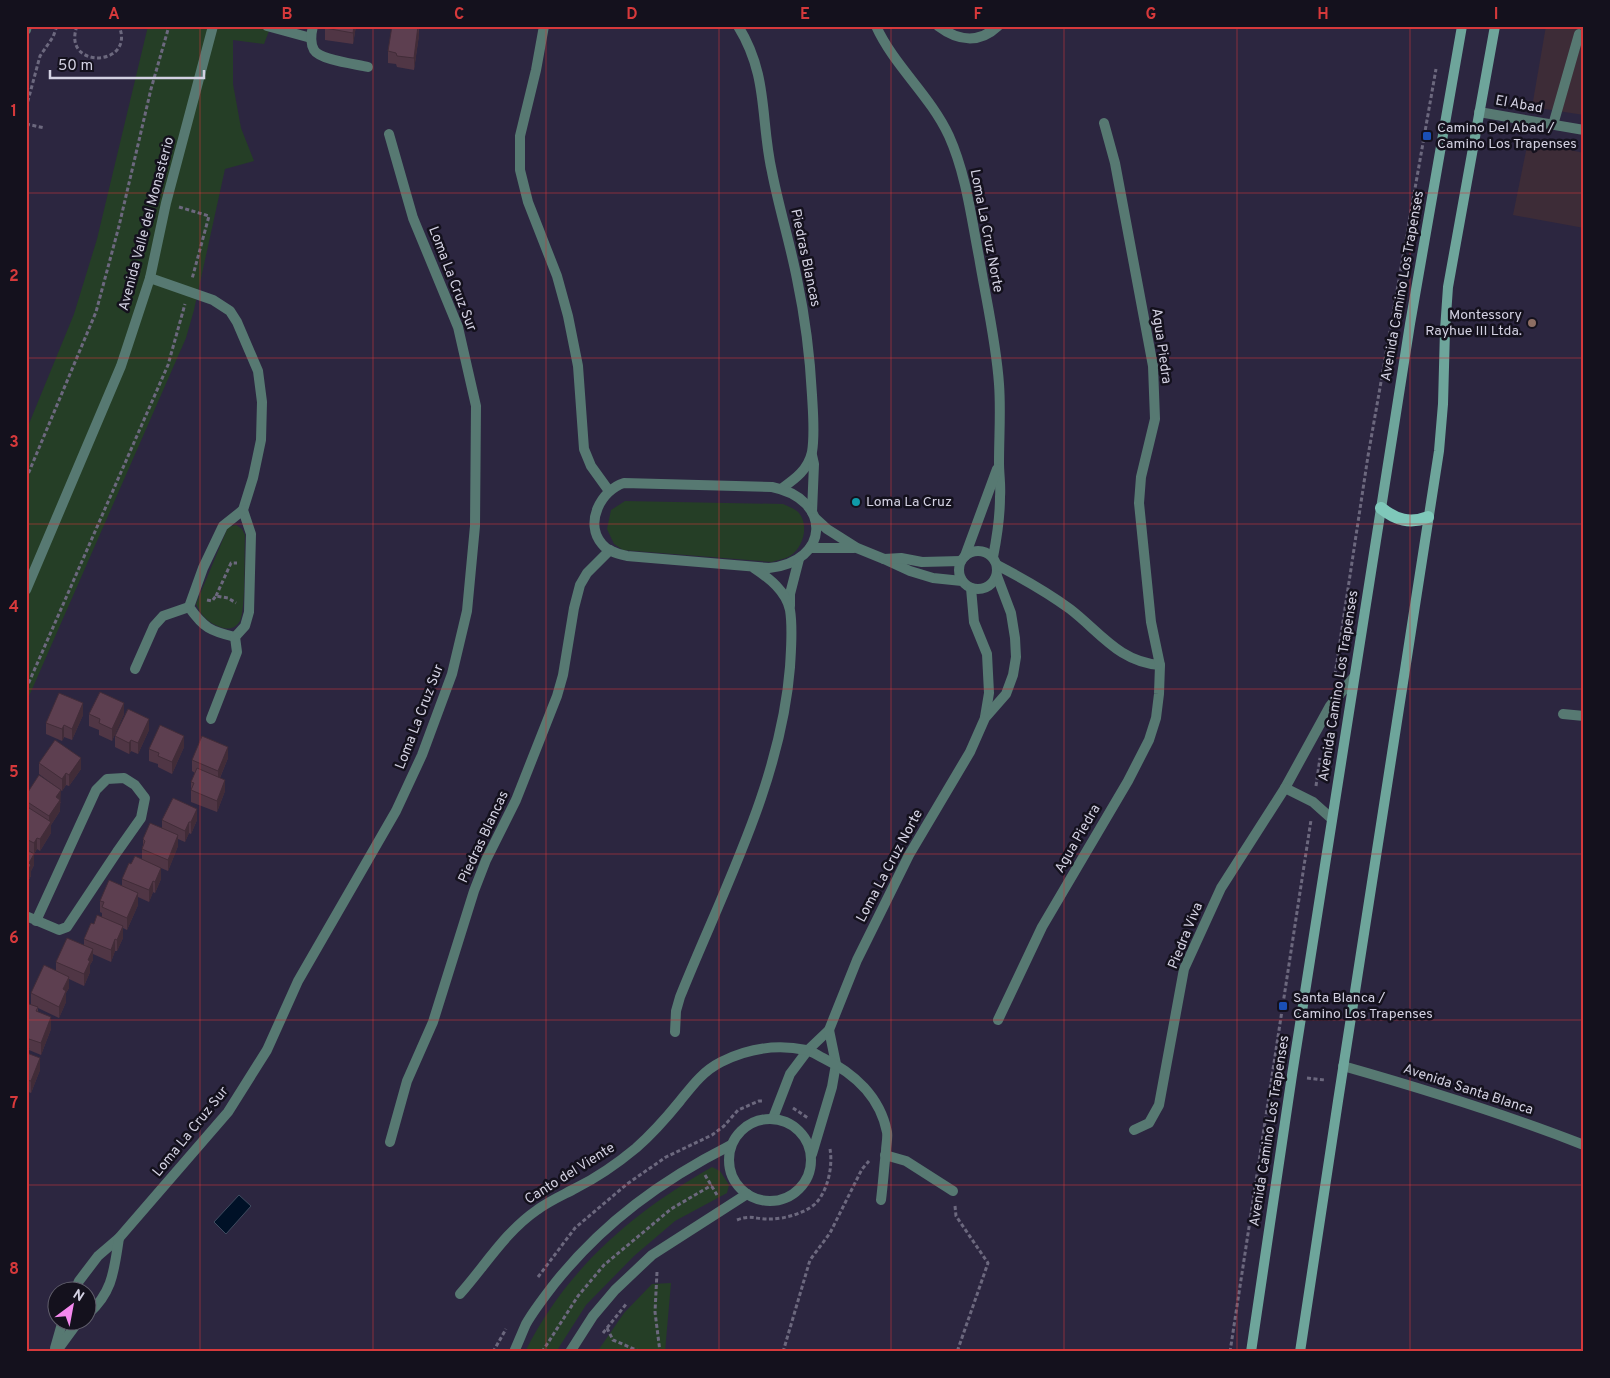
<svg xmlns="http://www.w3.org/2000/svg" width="1610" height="1378" viewBox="0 0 1610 1378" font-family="Overpass,sans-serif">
  <rect width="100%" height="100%" fill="#2c2640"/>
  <g fill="#3d2c37">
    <polygon points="1546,26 1584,26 1584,115 1532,107"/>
    <polygon points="1528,141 1584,153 1584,228 1513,215"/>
  </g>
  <g fill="#253e26">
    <polygon points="148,26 271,26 264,44 233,40 233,84 241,128 254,161 225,169 194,310 186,338 26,703 26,431 74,314 97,239"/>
    <path d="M625,501L783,504C787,506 793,508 797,511C810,523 804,547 790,556C785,559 777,560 772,562L623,550L614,544L607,529L611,510Z"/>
    <path d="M236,525L242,529L245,535C244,551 246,610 240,621C235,629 229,630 220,627C209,623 201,616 196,604L228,527Z"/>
    <path d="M712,1167L720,1171L729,1185L727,1193L675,1221L634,1256L586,1305L556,1352H525C567,1268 632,1213 712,1167Z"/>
    <polygon points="671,1283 665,1352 597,1352 624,1313 652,1284"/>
  </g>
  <polygon fill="#001127" stroke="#3f4b5f" points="239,1195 251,1206 226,1234 214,1222"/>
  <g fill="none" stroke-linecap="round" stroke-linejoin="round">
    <g stroke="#6c687e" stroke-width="3" stroke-dasharray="4 2.5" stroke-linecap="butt">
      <polyline points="69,26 76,28"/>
      <path d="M77,26C61,70 136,67 119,26"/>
      <polyline points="26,108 40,56 53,37 57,26"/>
      <polyline points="26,124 45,128"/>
      <polyline points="179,207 209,216 192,279"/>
      <polyline points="26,479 96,312 119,226 151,89 169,26"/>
      <polyline points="216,596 231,563 237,563"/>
      <polyline points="207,600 212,601 216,596 228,598 236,603"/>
      <polyline points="1335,675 1368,456 1436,69"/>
      <polyline points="26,689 168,365 185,304"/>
      <polyline points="1316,786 1320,758"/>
      <polyline points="1307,1078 1325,1080"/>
      <polyline points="793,1108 808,1118"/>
      <polyline points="705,1175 717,1195"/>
      <polyline points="955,1206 956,1216 988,1263 957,1352"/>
      <path d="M737,1220C752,1214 756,1220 771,1219C784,1219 805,1213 815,1204C828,1191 833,1166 830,1149"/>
      <polyline points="657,1272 655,1312 660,1352"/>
      <polyline points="538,1277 575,1228 627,1184 666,1157 712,1135 724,1126 738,1110 759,1101 763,1101"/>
      <polyline points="607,1328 613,1340 641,1352"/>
      <polyline points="603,1333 627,1303"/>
      <polyline points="493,1352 506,1329"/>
      <polyline points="542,1352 578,1296 604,1265 671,1209 712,1185"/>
      <polyline points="783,1352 810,1260 830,1233 862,1169 869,1161"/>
      <polyline points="1230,1352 1311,820"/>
    </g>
    <g stroke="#577972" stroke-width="10">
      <polyline points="26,30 27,26"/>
      <polyline points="1553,125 1579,34"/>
      <polyline points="1563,714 1584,716"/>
      <polyline points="885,1155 906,1161 953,1191"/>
    </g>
    <g stroke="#577972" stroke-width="10">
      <polyline points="267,26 311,38"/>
      <path d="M313,26C311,34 310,43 314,50C320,60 356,64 368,67"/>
      <polyline points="544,26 536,70 520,136 520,170 528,202 557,276 568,316 578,366 584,449 591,466 609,491"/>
      <path d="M738,26C769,76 760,119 772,172C779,208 790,243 797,279C805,317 810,356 812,395C813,413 815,434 812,452C808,470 795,479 781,489"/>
      <path d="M876,26C894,66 930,95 949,136C966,174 971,216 979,257C986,299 996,341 999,384C1001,410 999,436 999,463C999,474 1001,486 1000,497C1000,517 997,537 993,557"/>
      <path d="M938,26C958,41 979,44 998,26"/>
      <polyline points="1479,112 1584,130"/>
      <polyline points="150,278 213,300 230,311 237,322 258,371 262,402 261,440 253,478 243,510 251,534 249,612 245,626 235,637"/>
      <polyline points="812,455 814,464 812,512"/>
      <path d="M624,483L772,487C833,499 830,562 769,568L627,556C619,554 608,552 602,544C584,523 601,490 624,483Z"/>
      <polyline points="815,518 827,529 857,548 884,559 910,571 933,578 962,581"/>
      <polyline points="810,548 854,548"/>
      <circle cx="978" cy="570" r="19"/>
      <polyline points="965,556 997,469"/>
      <polyline points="884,559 901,558 922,562 961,561"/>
      <path d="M997,565C1022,578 1047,592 1070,609C1100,632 1119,662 1160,665"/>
      <polyline points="971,588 974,622 987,654 989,693 985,717"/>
      <polyline points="26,590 121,366 150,278 166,203 213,26"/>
      <polyline points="790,606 790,594 799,559"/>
      <path d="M235,637C210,631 204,628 189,607L203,568L223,526L243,510"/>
      <polyline points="135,669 154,626 163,616 189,607"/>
      <polyline points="211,719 237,652 235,637"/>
      <polyline points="1332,819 1313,802 1285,788 1330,706 1354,677"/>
      <polyline points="26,916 59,930 67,927 117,852 141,818 145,798 135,785 124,778 107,779 96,790 36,921"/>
      <polyline points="998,1020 1042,927 1128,781 1149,740 1156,718 1159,694 1160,665 1151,622 1139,503 1141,477 1155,419 1153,366 1115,163 1104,123"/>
      <path d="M675,1032L676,1011L680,997C722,892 781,782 790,667C791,649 793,628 790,610C786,591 769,578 754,568"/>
      <path d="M1343,1066C1424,1089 1505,1114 1584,1145"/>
      <polyline points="773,1118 790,1074 808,1050 829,1030 857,960 909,855 970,752 985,718 1006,694 1013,675 1016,657 1015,638 1011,613 997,576"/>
      <circle cx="770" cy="1160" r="41"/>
      <polyline points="1134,1130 1149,1123 1159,1105 1184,969 1221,888 1285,788"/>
      <polyline points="390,1142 407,1081 433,1022 474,891 486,860 516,800 557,696 563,675 574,608 580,585 587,573 610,550"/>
      <polyline points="812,1154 832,1087 836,1064 829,1030"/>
      <polyline points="75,1290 79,1281 98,1256 119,1238 228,1112 267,1050 298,981 396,811 422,755 452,674 467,611 475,526 476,406 458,327 413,218 389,134"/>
      <path d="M460,1294C485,1266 505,1232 537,1210C549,1201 563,1195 576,1188C598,1177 618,1163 636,1148C652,1134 667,1117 680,1101C692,1086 703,1071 721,1062C747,1049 777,1044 806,1050C812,1051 817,1055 823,1058C854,1073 880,1097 887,1132C888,1138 886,1145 886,1151C884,1168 883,1184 881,1200"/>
      <path d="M88,1314C113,1292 114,1270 119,1238"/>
      <polyline points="55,1348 63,1320"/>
      <polyline points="56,1352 75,1326 81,1320"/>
      <path d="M514,1352C518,1343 522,1333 526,1324C534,1310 545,1296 555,1283C604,1222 662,1180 731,1145"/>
      <polyline points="570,1352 593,1316 615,1290 652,1255 747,1194"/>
    </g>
    <g stroke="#6ea59b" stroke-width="10">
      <polyline points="1251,1352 1292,1075 1410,324 1462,26"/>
      <polyline points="1300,1352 1338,1101 1439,451 1443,404 1445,330 1448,287 1495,26"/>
    </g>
    <path stroke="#7fc8ba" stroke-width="12" d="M1381,508C1396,520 1410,524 1428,517"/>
  </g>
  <g fill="#503645">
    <polygon points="325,26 356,26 353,44 325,40"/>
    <polygon points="419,26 419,35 414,70 397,67 396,64 388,63 388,51"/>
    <polygon points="89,714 124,714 112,741 99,735 99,730 89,726"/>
    <polygon points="83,715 72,740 64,737 62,741 46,734 46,723"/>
    <polygon points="149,730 138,754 131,751 129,754 115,747 115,736"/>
    <polygon points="184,747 172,774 158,767 158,764 149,761 149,749"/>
    <polygon points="228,758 220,778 225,791 217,812 191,802 191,782 195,773 192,771 192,760"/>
    <polygon points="39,763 81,769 69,786 66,785 62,791 39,774"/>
    <polygon points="26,795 61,802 60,803 60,811 51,825 51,833 40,851 37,849 34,854 34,865 31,871 31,876 26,884"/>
    <polygon points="162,820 197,820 191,834 189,833 185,842 178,839 178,846 168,871 161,868 161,879 155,893 153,892 149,902 138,897 138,905 127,930 123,928 123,938 117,951 115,951 111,962 93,954 93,960 90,965 90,972 84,986 69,979 69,988 66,993 66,1002 59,1018 38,1008 38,1012 51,1029 41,1055 29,1050 29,1054 40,1070 31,1093 26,1091 26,1003 31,1005 31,993 56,971 56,962 84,945 84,939 94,924 102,917 102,913 100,912 100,901 122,886 122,879 131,864 142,859 142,849 143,845 143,839 162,828"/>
  </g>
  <g fill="#412c38">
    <polygon points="354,26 356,26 353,44 353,33"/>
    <polygon points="418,26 419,35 414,70 414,58"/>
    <polygon points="83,703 83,715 72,740 72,729"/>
    <polygon points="124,703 124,714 112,741 112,729"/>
    <polygon points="149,719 149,730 138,754 138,743"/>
    <polygon points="64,725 64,737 62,741 62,729"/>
    <polygon points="184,736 184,747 172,774 172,762"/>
    <polygon points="131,740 131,751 129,754 129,743"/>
    <polygon points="228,747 228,758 218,782 218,771"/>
    <polygon points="81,758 81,769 69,786 69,775"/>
    <polygon points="66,773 66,785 62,791 62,779"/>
    <polygon points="225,780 225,791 217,812 217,801"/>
    <polygon points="61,790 60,811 51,825 51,833 40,851 40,839 49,825 49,816 56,797"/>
    <polygon points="197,809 197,820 191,834 191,822"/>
    <polygon points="189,822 189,833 185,842 185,831"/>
    <polygon points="178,835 178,846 168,871 168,860"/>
    <polygon points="37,838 37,849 34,854 34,865 31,871 31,876 26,884 26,873 29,863 34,855 34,843"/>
    <polygon points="161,868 161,879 155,893 155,882"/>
    <polygon points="153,881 153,892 149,902 149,890"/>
    <polygon points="138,893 138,905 127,930 127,918"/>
    <polygon points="123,926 123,938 117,951 117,940"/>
    <polygon points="115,939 115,951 111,962 111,950"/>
    <polygon points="93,949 93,960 90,965 90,972 84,986 84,974 88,960"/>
    <polygon points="69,977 69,988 66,993 66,1002 59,1018 59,1007 63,989"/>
    <polygon points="51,1017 51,1029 41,1055 41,1043"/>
    <polygon points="40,1058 40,1070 31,1093 31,1081"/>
  </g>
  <g fill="#5d3f50" stroke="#412c38">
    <polygon points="325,26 354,26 353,33 325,28"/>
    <polygon points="392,26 418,26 414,58 397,56 396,53 388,51"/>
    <polygon points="100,692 124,703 112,729 99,723 100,719 89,714"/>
    <polygon points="59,693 83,703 72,729 64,725 62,729 46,723"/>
    <polygon points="128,709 149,719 138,743 131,740 129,743 115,736"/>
    <polygon points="160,725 184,736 172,762 158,756 159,753 149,749"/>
    <polygon points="202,736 228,747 218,771 192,760"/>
    <polygon points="55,740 81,758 69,775 66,773 62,779 39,763"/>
    <polygon points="197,768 225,780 217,801 191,790 194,783 191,782"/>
    <polygon points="39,775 61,790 56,797 60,800 49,816 26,801 26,795"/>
    <polygon points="173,798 197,809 191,822 189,822 185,831 162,820"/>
    <polygon points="26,806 51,822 40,839 37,838 34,843 26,839"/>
    <polygon points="150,823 178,835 168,860 142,849 145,841 143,839"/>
    <polygon points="26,849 34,854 29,863 31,865 26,873"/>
    <polygon points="135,856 161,868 155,882 153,881 149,890 122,879 129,863 131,864"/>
    <polygon points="109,880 138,893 127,918 102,907 104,902 100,901"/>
    <polygon points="97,915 123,926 117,940 115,939 111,950 84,939 91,923 94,924"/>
    <polygon points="67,938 93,949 88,960 90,961 84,974 56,962"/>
    <polygon points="44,965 69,977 63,989 66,991 59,1007 31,993"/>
    <polygon points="26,1003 38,1007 36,1011 51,1017 41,1043 26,1038 27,1033 26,1033"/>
    <polygon points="26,1046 29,1048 27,1053 40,1058 31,1081 26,1080"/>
  </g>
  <path fill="none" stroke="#d6393b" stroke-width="1" stroke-opacity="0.55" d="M200,26V1352M373,26V1352M546,26V1352M719,26V1352M891,26V1352M1064,26V1352M1237,26V1352M1410,26V1352M26,193H1584M26,358H1584M26,524H1584M26,689H1584M26,854H1584M26,1020H1584M26,1185H1584"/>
  <g fill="#1a4fb4" stroke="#14111d" stroke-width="2">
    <rect x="1422" y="131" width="10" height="10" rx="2.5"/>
    <rect x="1278" y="1001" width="10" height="10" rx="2.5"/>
  </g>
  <circle fill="#8d6e63" stroke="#14111d" stroke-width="2" cx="1532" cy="323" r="5"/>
  <circle fill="#0f9aa8" stroke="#14111d" stroke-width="2" cx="856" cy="502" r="5"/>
  <g text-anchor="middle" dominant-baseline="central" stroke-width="5" stroke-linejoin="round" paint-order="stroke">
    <g font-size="14" fill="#d3d1e2" stroke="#14111d">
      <text transform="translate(1519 105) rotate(10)">El Abad</text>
      <text transform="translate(147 224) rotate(-75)">Avenida Valle del Monasterio</text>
      <text transform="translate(986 231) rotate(79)">Loma La Cruz Norte</text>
      <text transform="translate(805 258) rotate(78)">Piedras Blancas</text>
      <text transform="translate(452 279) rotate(69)">Loma La Cruz Sur</text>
      <text transform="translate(1403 286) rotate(-80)">Avenida Camino Los Trapenses</text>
      <text transform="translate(1161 346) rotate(82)">Agua Piedra</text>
      <text transform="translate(1339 686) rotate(-81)">Avenida Camino Los Trapenses</text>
      <text transform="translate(420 717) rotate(-69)">Loma La Cruz Sur</text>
      <text transform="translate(484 837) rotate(-65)">Piedras Blancas</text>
      <text transform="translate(1078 839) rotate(-60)">Agua Piedra</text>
      <text transform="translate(890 866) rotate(-62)">Loma La Cruz Norte</text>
      <text transform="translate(1186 936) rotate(-68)">Piedra Viva</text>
      <text transform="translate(1468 1090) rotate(18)">Avenida Santa Blanca</text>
      <text transform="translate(1270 1131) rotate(-81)">Avenida Camino Los Trapenses</text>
      <text transform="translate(191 1132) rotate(-51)">Loma La Cruz Sur</text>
      <text transform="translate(570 1174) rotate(-32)">Canto del Viente</text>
    </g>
    <g font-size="14" fill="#d3d1e2" stroke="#14111d" text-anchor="start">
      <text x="1437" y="128">Camino Del Abad /<tspan x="1437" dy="16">Camino Los Trapenses</tspan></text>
      <text x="1522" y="315" text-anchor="end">Montessory<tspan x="1522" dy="16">Rayhue III Ltda.</tspan></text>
      <text x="866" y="502">Loma La Cruz</text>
      <text x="1293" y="998">Santa Blanca /<tspan x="1293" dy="16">Camino Los Trapenses</tspan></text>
    </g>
  </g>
  <rect width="1610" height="1378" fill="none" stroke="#14111d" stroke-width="55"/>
  <g transform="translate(72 1306) rotate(32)"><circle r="24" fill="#14111d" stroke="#605e6c"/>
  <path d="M0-4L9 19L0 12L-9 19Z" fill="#f589ef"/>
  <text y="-8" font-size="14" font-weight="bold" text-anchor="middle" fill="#d3d1e2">N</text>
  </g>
  <path d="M50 70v8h154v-8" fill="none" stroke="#d3d1e2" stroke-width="2.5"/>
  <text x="58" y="70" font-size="15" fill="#d3d1e2" stroke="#14111d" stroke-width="4" paint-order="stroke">50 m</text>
  <rect x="28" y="28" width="1554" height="1322" fill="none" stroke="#d6393b" stroke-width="2"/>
  <g font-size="16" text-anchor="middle" font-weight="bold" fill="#d6393b">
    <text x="114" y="19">A</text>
    <text x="287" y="19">B</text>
    <text x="459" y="19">C</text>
    <text x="632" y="19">D</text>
    <text x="805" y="19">E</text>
    <text x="978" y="19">F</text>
    <text x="1151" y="19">G</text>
    <text x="1323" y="19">H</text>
    <text x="1496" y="19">I</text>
    <text x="14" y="116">1</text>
    <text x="14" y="281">2</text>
    <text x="14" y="447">3</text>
    <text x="14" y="612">4</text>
    <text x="14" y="777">5</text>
    <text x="14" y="943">6</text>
    <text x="14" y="1108">7</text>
    <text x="14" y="1274">8</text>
  </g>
</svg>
